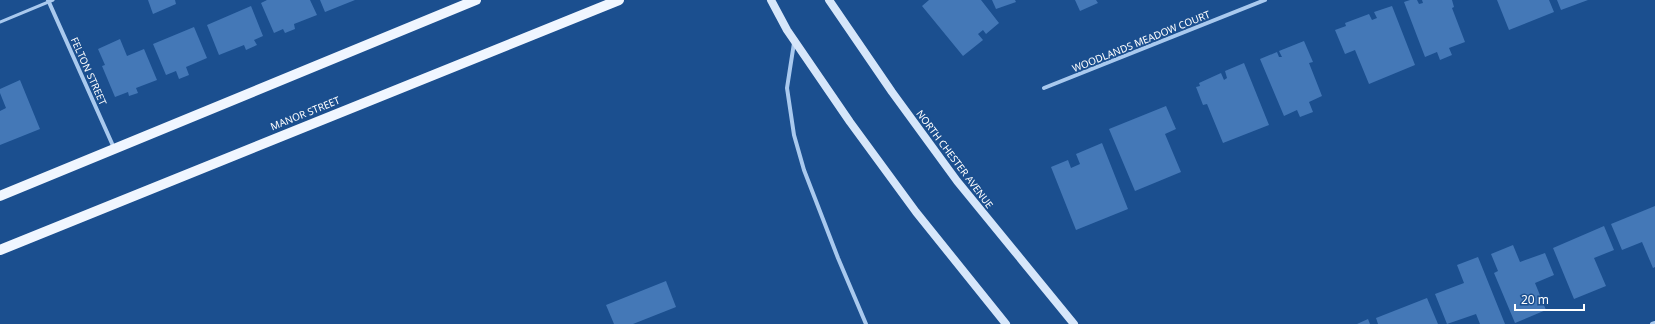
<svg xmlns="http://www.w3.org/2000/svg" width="1655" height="324" viewBox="0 0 1655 324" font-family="'Noto Sans',sans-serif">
  <rect width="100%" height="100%" fill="#1b4f8f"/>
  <g fill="#4478b7">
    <polygon points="148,0 175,0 176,4 153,14"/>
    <polygon points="267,0 310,0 317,15 294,24 295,29 285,33 283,29 274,33 261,3"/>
    <polygon points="320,0 355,0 325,12"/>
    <polygon points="929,0 981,0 999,23 986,34 983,30 978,34 983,40 963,56 922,6"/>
    <polygon points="992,0 1015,0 1016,2 996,9"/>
    <polygon points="1075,0 1096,0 1098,3 1080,11"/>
    <polygon points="1410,0 1417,0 1419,4 1423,3 1422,0 1452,0 1454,7 1452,8 1465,42 1449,48 1452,55 1440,60 1437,52 1425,57 1404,2"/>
    <polygon points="1497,0 1549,0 1554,12 1509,30"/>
    <polygon points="1557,0 1588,0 1561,10"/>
    <polygon points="251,6 263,36 254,40 257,45 246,50 244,45 219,55 207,25"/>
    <polygon points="1392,6 1415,65 1369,84 1355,50 1345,54 1335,30 1346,26 1345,23 1369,14 1372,20 1377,18 1374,12"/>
    <polygon points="194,27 207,58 186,67 189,75 179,79 176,71 166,75 153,44"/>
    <polygon points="120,39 127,56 144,49 157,80 136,88 138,93 129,96 128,92 115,97 102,66 105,65 98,49"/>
    <polygon points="1304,41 1313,62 1309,63 1322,96 1309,102 1313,112 1300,117 1297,110 1284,116 1260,59 1277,52 1279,57 1282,57 1279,51"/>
    <polygon points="1244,63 1269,125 1223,143 1207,104 1203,105 1196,87 1200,86 1199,83 1221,73 1224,80 1227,78 1225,71"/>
    <polygon points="20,80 40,129 0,145 0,111 6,108 0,93 0,89"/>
    <polygon points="1166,106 1176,129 1165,134 1181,172 1135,191 1109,129"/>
    <polygon points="1102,143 1128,209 1076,230 1051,167 1068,160 1071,168 1080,164 1076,154"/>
    <polygon points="1655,206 1655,267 1653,268 1642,242 1622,250 1611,224"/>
    <polygon points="1604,226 1614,250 1594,258 1606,286 1574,299 1553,248"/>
    <polygon points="1513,245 1520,262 1545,253 1554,275 1535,283 1546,310 1515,323 1494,273 1498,271 1491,254"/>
    <polygon points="1478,257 1505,324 1480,324 1476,314 1447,324 1435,294 1464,283 1457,265"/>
    <polygon points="666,281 676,307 633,324 614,324 606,305"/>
    <polygon points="1427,298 1438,324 1378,324 1376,318"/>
    <polygon points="1368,319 1370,324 1357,324"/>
  </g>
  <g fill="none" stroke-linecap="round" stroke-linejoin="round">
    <polyline stroke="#a9c9ee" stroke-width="3" points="0,22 53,0"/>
    <g stroke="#a9c9ee" stroke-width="4">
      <polyline points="48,0 114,148"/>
      <polyline points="794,43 787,88 794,135 804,170 838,258 866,324"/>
      <polyline points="1044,88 1265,0"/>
      <polyline points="1652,324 1655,323"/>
    </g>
    <g stroke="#d6e6fa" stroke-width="8">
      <polyline points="771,0 787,30 850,122 916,212 1006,324"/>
      <polyline points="829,0 892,92 957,181 1074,324"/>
    </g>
    <g stroke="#f0f6ff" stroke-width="10">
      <polyline points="0,196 476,0"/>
      <polyline points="0,250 619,0"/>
    </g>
  </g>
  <g text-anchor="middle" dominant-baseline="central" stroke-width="3.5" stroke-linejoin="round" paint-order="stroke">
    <g font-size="10" fill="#fff" stroke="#1b4f8f">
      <text transform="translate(1141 41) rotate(-22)">WOODLANDS MEADOW COURT</text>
      <text transform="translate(89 71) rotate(66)">FELTON STREET</text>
      <text transform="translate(305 113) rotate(-22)">MANOR STREET</text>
      <text transform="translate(955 159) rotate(53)">NORTH CHESTER AVENUE</text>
    </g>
  </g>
  <path d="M1515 304v6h69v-6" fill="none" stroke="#ffffff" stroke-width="2"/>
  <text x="1521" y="304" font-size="12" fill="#ffffff" stroke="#1b4f8f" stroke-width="3" paint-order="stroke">20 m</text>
</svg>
